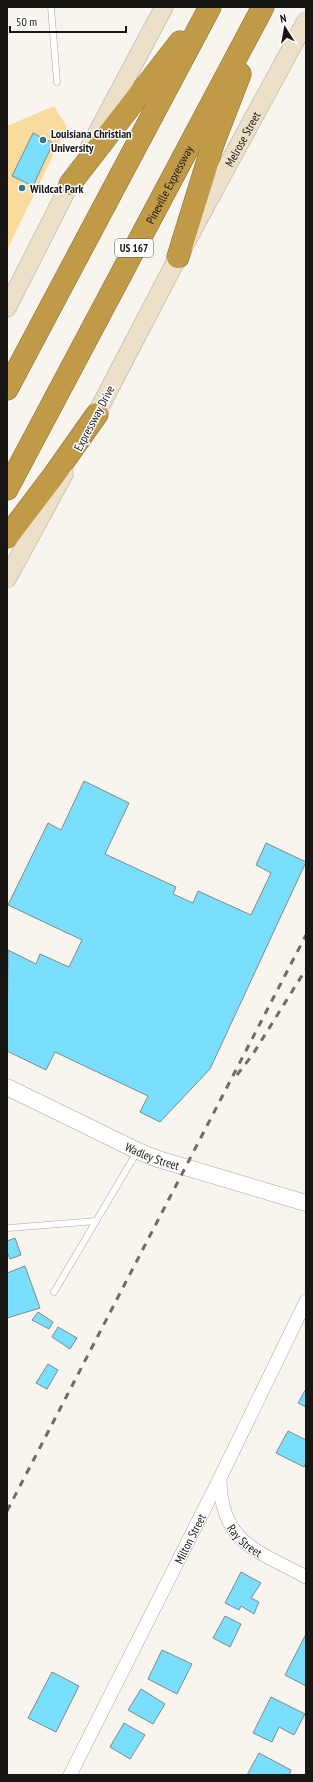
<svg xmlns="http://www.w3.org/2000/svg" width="313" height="1782" viewBox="0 0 313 1782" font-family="'PT Sans Narrow',sans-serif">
  <rect width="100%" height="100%" fill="#f8f5ee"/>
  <polygon fill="#fadb9e" points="54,106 67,127 7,250 7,126"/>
  <g fill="#7adffd" stroke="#82898c">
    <polygon points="33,133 53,143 33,186 12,176"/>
    <polygon points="84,781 129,803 105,854 176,887 173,894 193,903 198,891 251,915 271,873 256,865 266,843 306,862 210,1069 160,1122 140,1112 148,1096 55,1052 46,1070 7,1051 8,950 36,964 40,954 69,967 82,940 8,905 48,823 61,830"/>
    <polygon points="15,1238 21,1255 10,1259 7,1252 7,1241"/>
    <polygon points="25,1266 40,1308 7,1318 7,1273"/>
    <polygon points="38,1312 53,1322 49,1329 32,1320"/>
    <polygon points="58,1327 77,1338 70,1349 52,1337"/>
    <polygon points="48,1364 58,1370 47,1389 36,1383"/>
    <polygon points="306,1389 306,1407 298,1403"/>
    <polygon points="288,1431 306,1440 306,1463 304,1467 276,1453"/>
    <polygon points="241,1572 261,1583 251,1598 259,1602 254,1614 241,1606 239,1610 225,1603"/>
    <polygon points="225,1616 241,1624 230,1647 213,1638"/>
    <polygon points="306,1634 306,1686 285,1675"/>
    <polygon points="162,1650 192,1664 177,1694 148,1679"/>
    <polygon points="52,1672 79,1686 56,1732 28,1718"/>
    <polygon points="141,1689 165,1704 153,1724 128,1710"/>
    <polygon points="271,1697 305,1714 294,1735 279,1727 272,1742 253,1733"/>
    <polygon points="124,1723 145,1735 130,1759 110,1747"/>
    <polygon points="259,1753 291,1770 289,1775 247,1775"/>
  </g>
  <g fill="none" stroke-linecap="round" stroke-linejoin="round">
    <defs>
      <g id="service">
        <polyline points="51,7 57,82"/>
        <polyline points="9,1228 96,1221"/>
        <polyline points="54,1292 137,1152"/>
      </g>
      <g id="minor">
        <path id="s1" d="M220,1480C221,1543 258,1551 306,1577"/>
        <path id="s2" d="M70,1775L220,1478L306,1301"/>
      </g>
      <g id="tertiary">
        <path id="s3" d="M7,1087L138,1151L158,1159L306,1203"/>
      </g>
      <g id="secondary">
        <polyline points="89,148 164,7"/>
        <polyline points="7,308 76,172"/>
        <path id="s4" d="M90,426L178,257L306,21"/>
        <polyline points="7,579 64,474"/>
      </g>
      <g id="motorway">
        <polyline points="70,184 180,42"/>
        <polyline points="178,257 213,144 240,74"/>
        <polyline points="7,389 210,7"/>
        <path id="s5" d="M7,489L263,7"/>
        <polyline points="7,537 54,475 97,414"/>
      </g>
    </defs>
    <use href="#service" stroke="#a9a6a0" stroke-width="7"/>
    <use href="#minor" stroke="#a9a6a0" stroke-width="14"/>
    <use href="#tertiary" stroke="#a9a6a0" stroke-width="17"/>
    <use href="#secondary" stroke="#a9a6a0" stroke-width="19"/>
    <use href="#motorway" stroke="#866c35" stroke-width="23"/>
    <use href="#service" stroke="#fff" stroke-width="6"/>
    <use href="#minor" stroke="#fff" stroke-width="13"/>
    <use href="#tertiary" stroke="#fff" stroke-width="16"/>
    <use href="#secondary" stroke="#ece1c8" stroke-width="18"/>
    <use href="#motorway" stroke="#c19a48" stroke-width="22"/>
    <g stroke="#6e6c68" stroke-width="3" stroke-dasharray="7 7" stroke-linecap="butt">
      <polyline points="237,1075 253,1054 306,969"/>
      <polyline points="7,1511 306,935"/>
    </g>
  </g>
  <g fill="#347588" stroke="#fff" stroke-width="1.5">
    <circle cx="43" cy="140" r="4"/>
    <circle cx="22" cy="188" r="4"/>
  </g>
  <g text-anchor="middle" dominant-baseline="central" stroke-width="3" stroke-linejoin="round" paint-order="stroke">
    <rect fill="#fff" stroke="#5d5c5a" stroke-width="1" x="115" y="239" width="38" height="18" rx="3"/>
    <g font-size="11" font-weight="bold" fill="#171613">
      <text x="134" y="248">US 167</text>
    </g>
    <g font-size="12" font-weight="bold" fill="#171613" stroke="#fff" text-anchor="start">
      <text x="51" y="133">Louisiana Christian<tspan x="51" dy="14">University</tspan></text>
      <text x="30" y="188">Wildcat Park</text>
    </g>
    <g font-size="12" fill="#171613" stroke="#fff">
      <text stroke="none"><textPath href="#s4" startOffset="325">Melrose Street</textPath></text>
      <text stroke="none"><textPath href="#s5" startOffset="345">Pineville Expressway</textPath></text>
      <text transform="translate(94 418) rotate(-62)">Expressway Drive</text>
      <text stroke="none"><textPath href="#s3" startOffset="161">Wadley Street</textPath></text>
      <text stroke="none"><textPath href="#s1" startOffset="68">Ray Street</textPath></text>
      <text stroke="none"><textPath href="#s2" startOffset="265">Milton Street</textPath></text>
    </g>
  </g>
  <rect width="313" height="1782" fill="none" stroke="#171613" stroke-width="16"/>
  <g transform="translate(285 28) rotate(349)" stroke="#ffffff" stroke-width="3" paint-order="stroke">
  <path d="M0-3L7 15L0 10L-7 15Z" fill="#171613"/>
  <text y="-6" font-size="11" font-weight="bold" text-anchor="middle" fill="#171613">N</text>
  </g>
  <path d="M10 26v6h116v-6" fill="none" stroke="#171613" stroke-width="2"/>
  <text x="16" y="26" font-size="12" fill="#171613" stroke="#ffffff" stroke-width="3" paint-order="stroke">50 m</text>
</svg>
